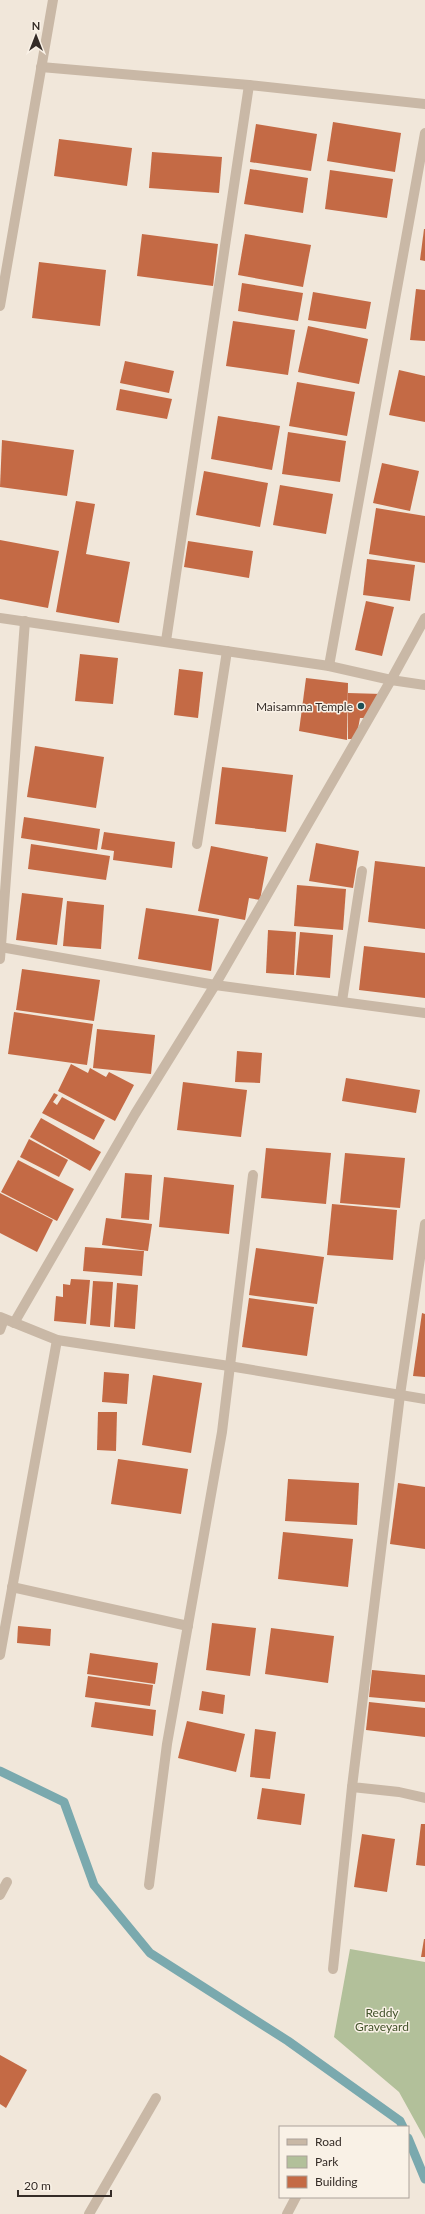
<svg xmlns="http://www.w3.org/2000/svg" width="425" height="2214" viewBox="0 0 425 2214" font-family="Lato,sans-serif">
  <rect width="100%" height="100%" fill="#f1e7da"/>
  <polygon fill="#b2c09a" points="350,1949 425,1962 425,2139 399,2092 334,2037"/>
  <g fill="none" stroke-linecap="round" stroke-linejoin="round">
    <g stroke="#7aa9ae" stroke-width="9">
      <polyline points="0,1771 64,1802 94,1885 150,1953 288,2041 400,2121 403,2127"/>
      <polyline points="408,2138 425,2179"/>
    </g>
  </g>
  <g fill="#c46a45">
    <polygon points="333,122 401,133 395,172 327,161"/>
    <polygon points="256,124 317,134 311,171 250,162"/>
    <polygon points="59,139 132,148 127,186 54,176"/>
    <polygon points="152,152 222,157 219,193 149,188"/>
    <polygon points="250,169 308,178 303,213 244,204"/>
    <polygon points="330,170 393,179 387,218 325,209"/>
    <polygon points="424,229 425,229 425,261 420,260"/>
    <polygon points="142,234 218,244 213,286 137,276"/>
    <polygon points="245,234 311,245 303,287 238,275"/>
    <polygon points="39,262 106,270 100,326 32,318"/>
    <polygon points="242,283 303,293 298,321 238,311"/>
    <polygon points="416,289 425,290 425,341 410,340"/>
    <polygon points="313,292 371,302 366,329 308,320"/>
    <polygon points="233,321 295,330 288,375 226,366"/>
    <polygon points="308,326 368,339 359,384 298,372"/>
    <polygon points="125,361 174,371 169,393 120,383"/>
    <polygon points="399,370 425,376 425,422 389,415"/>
    <polygon points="297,382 355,392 347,436 289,426"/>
    <polygon points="120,389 172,399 167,419 116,410"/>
    <polygon points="218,416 280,426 272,470 211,459"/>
    <polygon points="288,432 346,441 340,482 282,474"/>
    <polygon points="2,440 74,450 67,496 0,487"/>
    <polygon points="382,463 419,471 410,511 373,503"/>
    <polygon points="204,471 268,483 260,527 196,515"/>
    <polygon points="280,485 333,494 326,534 273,525"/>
    <polygon points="76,501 95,504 86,554 130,562 119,623 56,612"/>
    <polygon points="376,508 425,516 425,563 369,554"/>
    <polygon points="0,540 59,551 48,608 0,599"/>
    <polygon points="188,541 253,551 249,578 184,567"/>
    <polygon points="367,559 415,565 410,601 363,595"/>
    <polygon points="366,601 394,607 382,656 355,650"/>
    <polygon points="80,654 118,658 113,704 75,701"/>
    <polygon points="179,669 203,672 198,718 174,715"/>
    <polygon points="306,678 348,683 347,740 299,731"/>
    <polygon points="348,693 382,694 366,718 360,718 356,739 348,739"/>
    <polygon points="35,746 104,757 96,808 27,797"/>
    <polygon points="222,767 293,775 286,832 215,824"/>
    <polygon points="24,817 100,829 97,850 21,838"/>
    <polygon points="104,832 175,842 172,868 113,860 114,851 101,849"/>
    <polygon points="316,843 359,851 353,888 309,881"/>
    <polygon points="31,844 110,856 106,880 28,869"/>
    <polygon points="211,846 268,857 260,900 249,898 245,920 198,911"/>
    <polygon points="375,861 425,867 425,929 368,922"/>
    <polygon points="297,885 346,889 343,930 294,926"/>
    <polygon points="22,893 63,898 57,945 16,940"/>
    <polygon points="67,901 104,905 101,949 63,946"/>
    <polygon points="146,908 219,919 211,971 138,959"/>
    <polygon points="268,930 296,932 294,975 266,973"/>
    <polygon points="300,932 333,935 330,978 296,975"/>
    <polygon points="364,946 425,953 425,998 359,990"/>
    <polygon points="22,969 100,980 94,1021 16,1010"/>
    <polygon points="14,1012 93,1024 87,1065 8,1054"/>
    <polygon points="97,1029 155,1035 151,1074 93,1068"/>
    <polygon points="237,1051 262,1053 260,1083 235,1082"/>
    <polygon points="71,1064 88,1073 90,1068 106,1077 109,1072 134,1085 115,1121 58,1091"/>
    <polygon points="346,1078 420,1090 416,1113 342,1101"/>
    <polygon points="183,1082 247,1090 241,1137 177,1130"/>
    <polygon points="54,1093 58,1095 53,1102 57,1105 62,1097 105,1120 94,1140 42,1113"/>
    <polygon points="41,1118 101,1152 90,1171 30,1137"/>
    <polygon points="29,1139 68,1160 59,1177 20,1157"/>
    <polygon points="266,1148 331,1153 326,1204 261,1198"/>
    <polygon points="345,1153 405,1158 400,1208 340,1203"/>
    <polygon points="18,1160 74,1189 57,1221 1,1192"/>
    <polygon points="125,1173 152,1175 149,1220 121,1218"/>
    <polygon points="164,1177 234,1185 229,1234 159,1227"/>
    <polygon points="0,1193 53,1220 37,1252 0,1233"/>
    <polygon points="332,1204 397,1210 393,1260 327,1255"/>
    <polygon points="106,1218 152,1224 148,1251 102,1245"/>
    <polygon points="85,1247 144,1251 142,1276 83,1271"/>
    <polygon points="256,1248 324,1257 317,1304 249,1295"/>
    <polygon points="71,1279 90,1280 86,1324 54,1321 56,1296 63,1297 63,1284 70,1285"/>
    <polygon points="93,1281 113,1282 110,1327 90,1325"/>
    <polygon points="117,1283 138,1285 135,1329 114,1327"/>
    <polygon points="249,1298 314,1307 307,1356 242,1347"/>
    <polygon points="422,1313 425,1314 425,1377 413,1376"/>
    <polygon points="104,1372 129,1374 127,1404 102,1402"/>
    <polygon points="153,1375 202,1383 191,1453 142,1445"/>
    <polygon points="98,1412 117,1412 116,1451 97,1450"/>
    <polygon points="118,1459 188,1469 181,1514 111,1504"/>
    <polygon points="288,1479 359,1483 357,1525 285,1521"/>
    <polygon points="398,1483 425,1487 425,1549 390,1544"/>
    <polygon points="283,1532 353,1539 348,1587 278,1579"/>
    <polygon points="212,1623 256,1628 250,1676 206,1670"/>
    <polygon points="18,1626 51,1629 50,1646 17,1643"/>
    <polygon points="271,1628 334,1636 328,1683 265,1674"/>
    <polygon points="90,1653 158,1663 155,1684 87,1674"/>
    <polygon points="372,1670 425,1675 425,1702 369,1697"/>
    <polygon points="88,1676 153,1685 150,1706 85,1697"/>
    <polygon points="202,1691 225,1695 223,1714 199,1710"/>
    <polygon points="95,1702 156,1710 153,1736 91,1727"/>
    <polygon points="369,1702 425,1708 425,1737 366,1730"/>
    <polygon points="187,1721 245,1734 236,1772 178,1758"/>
    <polygon points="255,1729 276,1732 270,1779 250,1777"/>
    <polygon points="262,1788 305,1794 301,1825 257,1819"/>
    <polygon points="421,1824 425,1824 425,1866 416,1865"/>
    <polygon points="362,1834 395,1839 387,1892 354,1887"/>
    <polygon points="424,1939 425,1939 425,1957 421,1957"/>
    <polygon points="0,2055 27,2070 6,2108 0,2104"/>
  </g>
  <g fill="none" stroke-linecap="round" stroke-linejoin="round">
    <g stroke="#c9b8a6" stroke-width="10">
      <polyline points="41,67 249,85 425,104"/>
      <polyline points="0,306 53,0"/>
      <polyline points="0,618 329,666 391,680 425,685"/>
      <polyline points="166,641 249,85"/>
      <polyline points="329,666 425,133"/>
      <polyline points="197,844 227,651"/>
      <polyline points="0,947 215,985 425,1013"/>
      <polyline points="0,959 25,621"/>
      <polyline points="342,1001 362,871"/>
      <polyline points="425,1224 400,1395 352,1787 399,1792 425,1798"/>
      <polyline points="0,1317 57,1340 229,1366 425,1399"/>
      <polyline points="14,1323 135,1114 215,985 391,680 425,618"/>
      <polyline points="0,1330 4,1319"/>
      <polyline points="12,1587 188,1626"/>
      <polyline points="0,1655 57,1340"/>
      <polyline points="149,1885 167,1744 222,1432 253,1175"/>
      <polyline points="0,1895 7,1882"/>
      <polyline points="333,1969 352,1787"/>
      <polyline points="89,2214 156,2098"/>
      <polyline points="287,2214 296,2197"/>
    </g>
  </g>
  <circle fill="#1d5056" stroke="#f9f1e6" stroke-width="1.5" cx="361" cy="706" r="4"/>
  <g text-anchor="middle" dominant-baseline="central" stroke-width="3" stroke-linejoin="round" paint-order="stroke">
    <g font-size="12" fill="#352c27" stroke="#f9f1e6" text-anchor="end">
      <text x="353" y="706">Maisamma Temple</text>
    </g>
    <g font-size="12" fill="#43532b" stroke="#f9f1e6">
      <text x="382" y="2012">Reddy<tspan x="382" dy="14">Graveyard</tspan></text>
    </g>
  </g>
  <rect x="279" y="2126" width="130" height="72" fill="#f9f1e6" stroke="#aba29a"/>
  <rect x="287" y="2139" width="20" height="6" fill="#c9b8a6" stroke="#aba29a"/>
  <text x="315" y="2146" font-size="12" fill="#352c27">Road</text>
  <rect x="287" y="2156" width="20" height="12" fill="#b2c09a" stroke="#aba29a"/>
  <text x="315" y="2166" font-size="12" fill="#352c27">Park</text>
  <rect x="287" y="2176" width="20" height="12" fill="#c46a45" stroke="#aba29a"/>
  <text x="315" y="2186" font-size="12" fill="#352c27">Building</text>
  <g transform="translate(36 36)" stroke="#f9f1e6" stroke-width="3" paint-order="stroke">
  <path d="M0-3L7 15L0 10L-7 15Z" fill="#352c27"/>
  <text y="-6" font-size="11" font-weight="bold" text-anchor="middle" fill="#352c27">N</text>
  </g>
  <path d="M18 2190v6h93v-6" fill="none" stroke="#352c27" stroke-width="2"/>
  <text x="24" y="2190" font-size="12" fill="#352c27" stroke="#f9f1e6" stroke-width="3" paint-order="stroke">20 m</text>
</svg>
